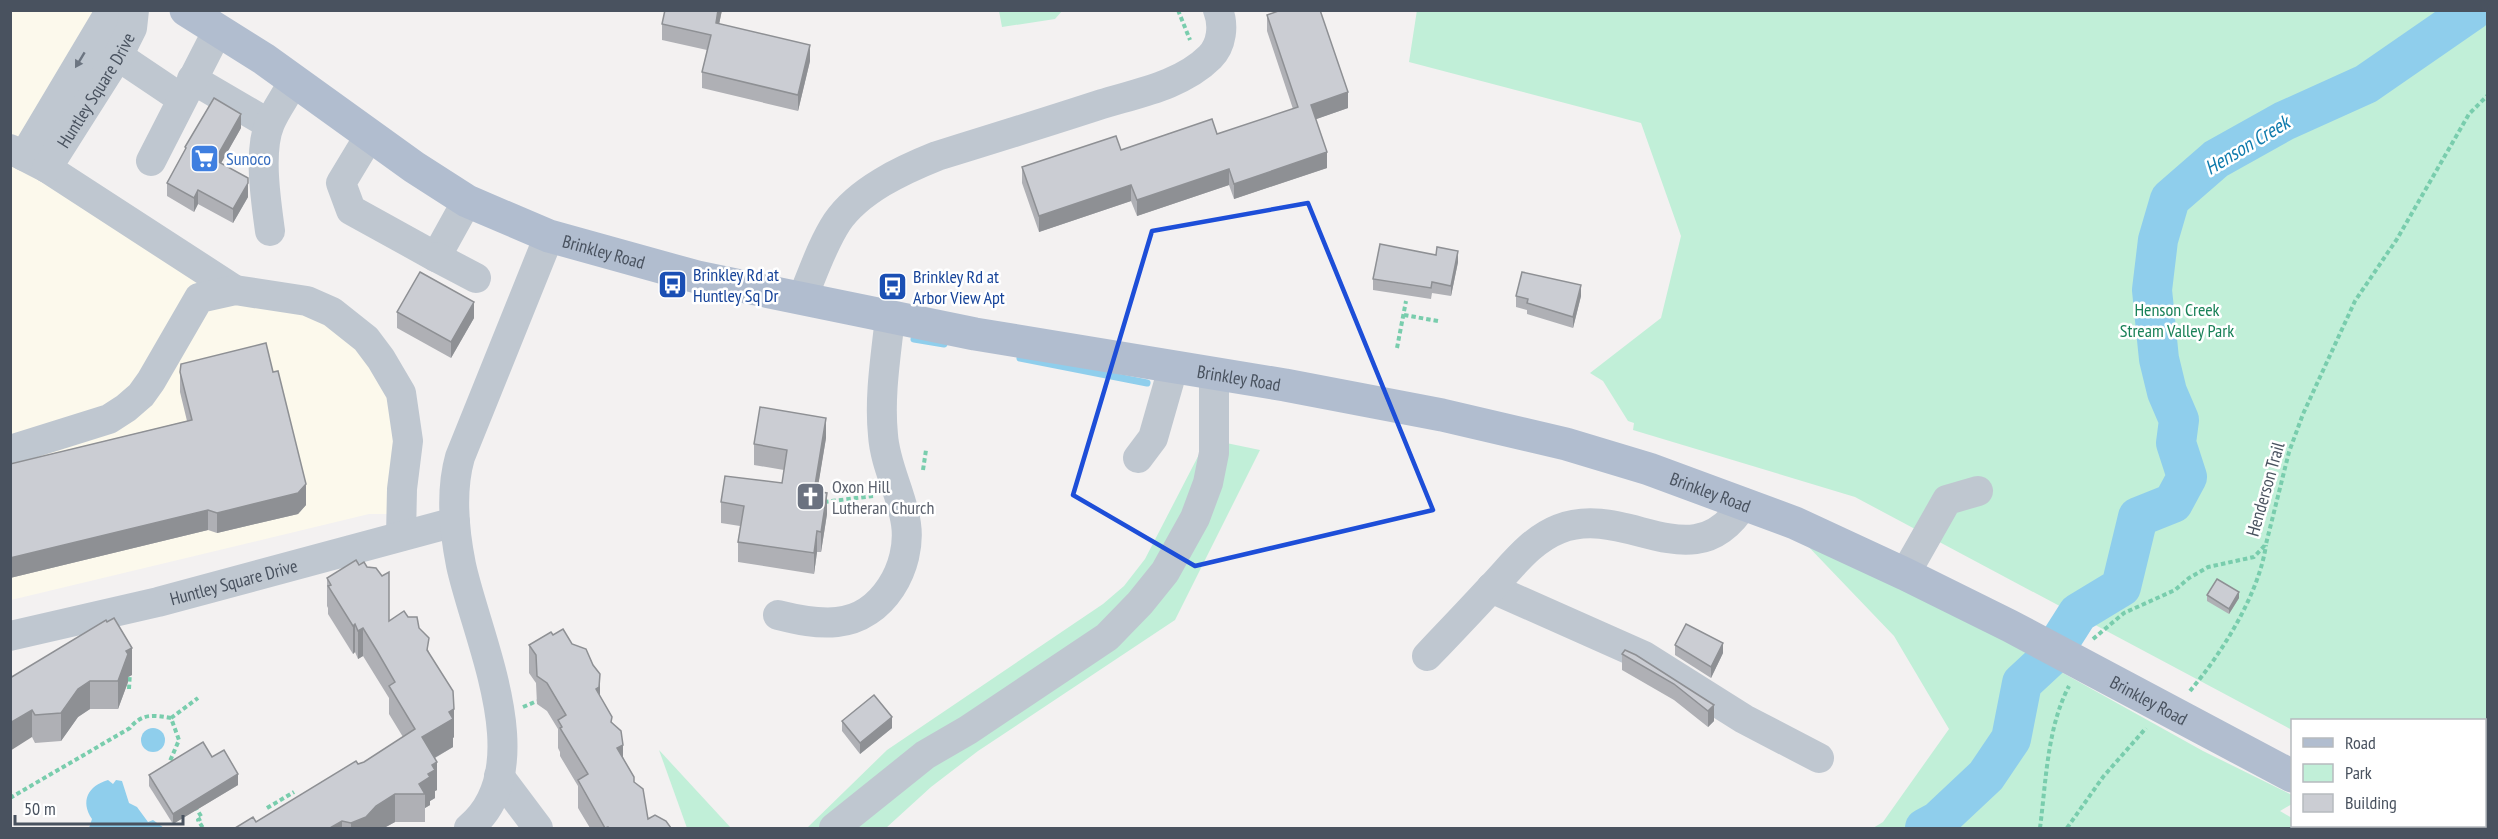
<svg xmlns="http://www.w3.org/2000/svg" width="2498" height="839" viewBox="0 0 2498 839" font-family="'PT Sans Narrow',sans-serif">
  <rect width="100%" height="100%" fill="#f3f1f1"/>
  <polygon fill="#fcf9ec" points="10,11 111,11 24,156 235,290 307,301 401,393 401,514 369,514 11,600"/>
  <g fill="#c1efd8">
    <polygon points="1417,10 2487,11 2487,828 2478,826 2484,826 2484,720 2292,720 2292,730 1855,497 1633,430 1634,423 1628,421 1603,381 1590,373 1661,318 1681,236 1641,123 1409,62"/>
    <polygon points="999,11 999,10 1062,11 1055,19 1002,27"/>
    <polygon points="1207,439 1260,450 1175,620 978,751 931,787 886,828 807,828 887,750 1103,604 1124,586 1145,559"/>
    <polygon points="1803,541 1919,593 2203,751 2292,795 2292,804 2280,811 2292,818 2292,826 2306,826 2311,828 1873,828 1883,822 1949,729 1894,636"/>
    <polygon points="659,750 731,828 687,828"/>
  </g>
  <g fill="#8fceec">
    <circle cx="153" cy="740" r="12"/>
    <path d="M108,780L113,784L116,780L122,781L129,803L137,807L148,822L153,820L164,828H89L92,819C80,801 88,786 108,780Z"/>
  </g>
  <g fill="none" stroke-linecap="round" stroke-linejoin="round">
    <g stroke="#8fceec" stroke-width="7">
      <polyline points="914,339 944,344"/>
      <polyline points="1020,358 1147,383"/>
    </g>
    <polyline stroke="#8fceec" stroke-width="40" points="1925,828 1938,821 1986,776 2011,739 2022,683 2050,657 2078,613 2121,587 2138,517 2173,503 2187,477 2176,443 2179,420 2167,392 2159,359 2152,290 2158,240 2170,199 2216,159 2284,121 2366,84 2473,10"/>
    <g stroke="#79cdad" stroke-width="4" stroke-dasharray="4.5 3" stroke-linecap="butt">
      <polyline points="1178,10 1190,40"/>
      <polyline points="1404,315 1438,321"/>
      <polyline points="1397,348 1406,301"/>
      <polyline points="923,470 926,450"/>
      <polyline points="824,502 873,496"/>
      <polyline points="2093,639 2124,613 2175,590 2189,578 2208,567 2254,557 2266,544 2289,452 2303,414 2355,301 2397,239 2469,114 2488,95"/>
      <polyline points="129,689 130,672"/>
      <path d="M2190,691C2222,653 2259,594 2266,545"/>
      <polyline points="523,707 537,701"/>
      <polyline points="171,718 198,698"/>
      <path d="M10,798L130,728C142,713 153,715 171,718L179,740L170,761L172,765"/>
      <polyline points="195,806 202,818 198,820 203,828"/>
      <polyline points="267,808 294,792"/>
      <path d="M2040,828C2046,782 2047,728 2069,686"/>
      <polyline points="2067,828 2103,777 2146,728"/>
    </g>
    <g stroke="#bfc7d0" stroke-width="30">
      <polyline points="118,56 182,99"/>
      <polyline points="192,79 269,124"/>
      <polyline points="370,135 341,183 351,210 436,257 467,201"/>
      <polyline points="10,149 47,168 235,290"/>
      <polyline points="24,156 111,10"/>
      <polyline points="151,161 218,30"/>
      <path id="s1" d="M47,168L118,56L132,28L134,10"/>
      <path d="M270,231C266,201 258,151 270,123C276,109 286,96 293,82"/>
      <polyline points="436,257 476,278"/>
      <path d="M802,299C813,273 822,245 837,222C859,190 902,170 937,156C992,139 1047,122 1102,104C1138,93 1182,85 1210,57C1222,45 1224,25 1218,10"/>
      <polyline points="10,450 109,419 126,408 141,395 151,381 199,298 235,290 307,301 332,312 366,339 381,359 401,393 408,441 402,489 401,536"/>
      <polyline points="1138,458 1153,438 1173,368"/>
      <polyline points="1905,574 1947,500 1978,491"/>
      <polyline points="1491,588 1644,656 1744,719 1819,758"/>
      <path d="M778,615C798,620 817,624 837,622C883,618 912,566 906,524C902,494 885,466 883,435C879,396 886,356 890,317"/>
      <path id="s2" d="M10,636L158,602L455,522"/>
      <path d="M1427,656C1449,633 1471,610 1493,586C1513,565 1531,540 1559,529C1627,502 1694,584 1744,503"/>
      <polyline points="499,776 538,828"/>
      <path d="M469,828C541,769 477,639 461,565C454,530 450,492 460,457L549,236"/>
      <polyline points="834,828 925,755 968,730 1107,637 1140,603 1165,572 1195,518 1208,483 1214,453 1214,374"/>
    </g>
    <g stroke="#b1bdcf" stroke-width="33">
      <path id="s3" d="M186,10L264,59L414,167L467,201L549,236L697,277L975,334L1285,385L1442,415L1566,444L1649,469L1795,523L1905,574L2010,626L2292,776"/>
      <polyline points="2391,826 2397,828"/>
    </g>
  </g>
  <g fill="#afb0b5">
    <polygon points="665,10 722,10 719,24 810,61 798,111 702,88 702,72 707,50 662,40 662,24"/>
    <polygon points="1267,15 1348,108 1316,119 1327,168 1234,199 1229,185 1137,216 1131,201 1039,232 1022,183 1022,167 1217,134 1293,109 1267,31"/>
    <polygon points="241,128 221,163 248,197 233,223 198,204 194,212 167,196 167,183 185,151 185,147"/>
    <polygon points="1458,262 1451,296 1432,293 1431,299 1373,290 1373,279"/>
    <polygon points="1516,296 1581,296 1573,328 1527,314 1527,310 1516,307"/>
    <polygon points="397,312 474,318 451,358 397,328"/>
    <polygon points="180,372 306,505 298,514 217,533 208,530 10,578 10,464 187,421 180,392"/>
    <polygon points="826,438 817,491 827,514 821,552 817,552 814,574 738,562 738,542 740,526 721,523 721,502 782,483 784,470 754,465 754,444"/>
    <polygon points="327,578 389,621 408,617 419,628 429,652 454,737 453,738 453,747 435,758 437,790 435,791 435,798 430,801 430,805 425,808 425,822 395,822 384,828 235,828 256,822 364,762 403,737 389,714 389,698 363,656 358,659 355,652 353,654 328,614 328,608 327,606"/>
    <polygon points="2207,595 2239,598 2229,614 2207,601"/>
    <polygon points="553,635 600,696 612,722 623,757 634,783 648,819 671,828 590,828 578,808 578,786 560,756 560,752 558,748 558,729 547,711 537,704 536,683 529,673 529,645"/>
    <polygon points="1675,645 1723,653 1711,678 1675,655"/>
    <polygon points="1622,654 1714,705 1714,721 1708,727 1674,700 1622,670"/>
    <polygon points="132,675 128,677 128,682 118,709 90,709 78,717 61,741 35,743 32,737 10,678"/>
    <polygon points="842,721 892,728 860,754 842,731"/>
    <polygon points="212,757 238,785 173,824 149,786 149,775"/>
  </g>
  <g fill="#8e9094">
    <polygon points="718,10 722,10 716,39 716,23"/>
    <polygon points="810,45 810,61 798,111 798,95"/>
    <polygon points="1348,92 1348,108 1311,121 1311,105"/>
    <polygon points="241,114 241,128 215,174 215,160"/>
    <polygon points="1327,152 1327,168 1234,199 1234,184"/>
    <polygon points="1229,169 1229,185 1137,216 1137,200"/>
    <polygon points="248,183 248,197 233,223 233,209"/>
    <polygon points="1131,185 1131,201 1039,232 1039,216"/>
    <polygon points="198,190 198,204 194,212 194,198"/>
    <polygon points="1458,251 1458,262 1451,296 1451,286"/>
    <polygon points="1581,285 1581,296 1573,328 1573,317"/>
    <polygon points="474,302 474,318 451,358 451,342"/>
    <polygon points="826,418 826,438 814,511 814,491"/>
    <polygon points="306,484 306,505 298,514 217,533 217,513"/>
    <polygon points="827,493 827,514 821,552 821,532"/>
    <polygon points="208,510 208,530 10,578 10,558"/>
    <polygon points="817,531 817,552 814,574 814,553"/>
    <polygon points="2239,592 2239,598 2229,614 2229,609"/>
    <polygon points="355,624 355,652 353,654 353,626"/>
    <polygon points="363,628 363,656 358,659 358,631"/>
    <polygon points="1723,643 1723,653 1711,678 1711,667"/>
    <polygon points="132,648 132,675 128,677 128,682 118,709 118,681 126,651"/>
    <polygon points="600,674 600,702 596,689"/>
    <polygon points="90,681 90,709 78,717 61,741 61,713 78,689"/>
    <polygon points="1714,705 1714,721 1708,727 1708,711"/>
    <polygon points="454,709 454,737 453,738 453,747 422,765 422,737 449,712"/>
    <polygon points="32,710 32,737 10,751 10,723"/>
    <polygon points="892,717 892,728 860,754 860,743"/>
    <polygon points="623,745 623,773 617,748"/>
    <polygon points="437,762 437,790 435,791 435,798 430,801 430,805 425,808 425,794 419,784 428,774 432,765"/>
    <polygon points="238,774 238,785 173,824 173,814"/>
    <polygon points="395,794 395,822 384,828 351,828 351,823"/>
    <polygon points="342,821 342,828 330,828"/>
  </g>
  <g fill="#cbcdd3" stroke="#8e9094" stroke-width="1.5">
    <polygon points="665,10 718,10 716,23 810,45 798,95 702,72 711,35 662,24"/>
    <polygon points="1281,10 1320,10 1348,92 1311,105 1327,152 1234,184 1229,169 1137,200 1131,185 1039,216 1022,167 1116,136 1121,150 1212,119 1217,134 1298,107 1267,15"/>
    <polygon points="214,98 241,114 215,160 248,178 248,183 233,209 198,190 194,198 167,183 186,148 185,147"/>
    <polygon points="1380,244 1436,255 1437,247 1458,251 1451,286 1432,282 1431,288 1373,279"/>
    <polygon points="420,272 474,302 451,342 397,312"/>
    <polygon points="1522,272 1581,285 1573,317 1527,303 1528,299 1516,296"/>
    <polygon points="266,343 273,372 278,371 306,484 298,493 217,513 208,510 10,558 10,464 192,420 180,372 181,364"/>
    <polygon points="760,407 826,418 814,491 827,493 821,532 817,531 814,553 738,542 744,506 721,502 725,476 782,483 787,450 754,444"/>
    <polygon points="356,560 359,565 364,562 367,567 376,568 382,576 389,572 389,621 404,611 408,617 417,617 419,628 429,638 427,650 453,691 454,709 449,712 453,719 422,737 437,762 432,765 435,770 428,774 430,777 419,784 425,794 395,794 376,806 366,817 351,823 342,821 330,828 235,828 253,817 256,822 356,761 358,764 364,762 415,729 389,686 395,682 377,651 363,628 358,631 355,624 353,626 328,586 331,585 327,578"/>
    <polygon points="2217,579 2239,592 2229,609 2207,595"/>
    <polygon points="114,618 132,648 126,651 128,654 118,681 90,681 78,689 61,713 35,715 32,710 10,723 10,678 106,620 107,622"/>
    <polygon points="1686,624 1723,643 1711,667 1675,645"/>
    <polygon points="563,629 572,644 586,649 593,665 600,674 599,687 596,689 612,717 611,722 621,731 623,745 617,748 634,777 634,782 643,789 648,819 655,815 666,821 671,828 609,828 608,827 605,828 578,780 588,774 560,728 562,727 558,720 566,715 547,683 537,676 536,655 529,645 551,632 553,635"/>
    <polygon points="1625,650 1636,655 1714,705 1708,711 1674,684 1622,654"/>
    <polygon points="874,695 892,717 860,743 842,721"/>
    <polygon points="203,742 212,757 224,750 238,774 173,814 149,775"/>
  </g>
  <defs><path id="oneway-solid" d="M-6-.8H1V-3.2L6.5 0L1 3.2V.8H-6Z" transform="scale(1.5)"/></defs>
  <use fill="#6c7581" href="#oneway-solid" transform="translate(80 60) rotate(121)"/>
  <path fill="none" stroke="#1d4ed8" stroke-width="4.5" stroke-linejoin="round" d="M1308,203L1433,510L1195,566L1073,495L1152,231Z"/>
  <defs>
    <symbol id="supermarket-square" viewBox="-11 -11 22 22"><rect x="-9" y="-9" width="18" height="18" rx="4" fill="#3f7fe0" stroke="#fff"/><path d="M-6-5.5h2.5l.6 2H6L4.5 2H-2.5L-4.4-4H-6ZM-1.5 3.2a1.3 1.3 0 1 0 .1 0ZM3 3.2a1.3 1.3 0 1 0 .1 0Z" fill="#fff"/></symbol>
    <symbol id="bus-square" viewBox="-11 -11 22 22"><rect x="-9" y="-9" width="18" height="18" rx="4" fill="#1a4fb4" stroke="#fff"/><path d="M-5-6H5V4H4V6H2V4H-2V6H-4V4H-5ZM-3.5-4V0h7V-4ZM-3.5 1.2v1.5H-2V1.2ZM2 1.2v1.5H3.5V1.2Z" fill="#fff"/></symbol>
    <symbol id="church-square" viewBox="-11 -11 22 22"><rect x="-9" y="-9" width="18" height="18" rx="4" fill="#6b7280" stroke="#fff"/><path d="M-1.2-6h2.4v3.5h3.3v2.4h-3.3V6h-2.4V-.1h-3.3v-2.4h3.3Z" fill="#fff"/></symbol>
  </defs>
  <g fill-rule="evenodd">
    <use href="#supermarket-square" x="188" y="142" width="33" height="33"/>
    <use href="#bus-square" x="656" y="268" width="33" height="33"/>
    <use href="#bus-square" x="876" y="270" width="33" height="33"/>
    <use href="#church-square" x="794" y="480" width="33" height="33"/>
  </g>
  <g text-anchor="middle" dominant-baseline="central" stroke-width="5" stroke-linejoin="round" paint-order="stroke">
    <g font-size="18" fill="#49525f" stroke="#fff">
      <text stroke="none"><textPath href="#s1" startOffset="92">Huntley Square Drive</textPath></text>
      <text stroke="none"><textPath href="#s3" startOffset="486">Brinkley Road</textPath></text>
      <text stroke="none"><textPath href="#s3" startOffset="1134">Brinkley Road</textPath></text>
      <text transform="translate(2265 489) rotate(-74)">Henderson Trail</text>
      <text stroke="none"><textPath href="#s3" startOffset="1620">Brinkley Road</textPath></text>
      <text stroke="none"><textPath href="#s2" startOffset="230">Huntley Square Drive</textPath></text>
      <text stroke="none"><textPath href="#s3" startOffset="2106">Brinkley Road</textPath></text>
    </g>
    <g font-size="18" fill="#366cbe" stroke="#fff" text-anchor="start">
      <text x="226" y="158">Sunoco</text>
    </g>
    <g font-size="18" fill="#164399" stroke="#fff" text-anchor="start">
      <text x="693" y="274">Brinkley Rd at<tspan x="693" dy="21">Huntley Sq Dr</tspan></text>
      <text x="913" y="276">Brinkley Rd at<tspan x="913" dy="21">Arbor View Apt</tspan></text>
    </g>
    <g font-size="18" fill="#198158" stroke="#fff">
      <text x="2177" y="309">Henson Creek<tspan x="2177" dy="21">Stream Valley Park</tspan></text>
    </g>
    <g font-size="18" fill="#5b616d" stroke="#fff" text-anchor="start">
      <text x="832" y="486">Oxon Hill<tspan x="832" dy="21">Lutheran Church</tspan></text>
    </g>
    <g font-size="20" font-style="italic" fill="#0e7aac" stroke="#fff">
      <text transform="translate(2247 145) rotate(-31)">Henson Creek</text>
    </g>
  </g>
  <rect width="2498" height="839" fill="none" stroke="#49525f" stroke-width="24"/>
  <rect x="2291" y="719" width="195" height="108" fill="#ffffff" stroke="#b6babf" stroke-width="1.5"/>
  <rect x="2303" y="738" width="30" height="9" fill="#b1bdcf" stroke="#b6babf" stroke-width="1.5"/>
  <text x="2345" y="749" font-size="18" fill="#49525f">Road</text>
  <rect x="2303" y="764" width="30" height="18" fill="#c1efd8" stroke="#b6babf" stroke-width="1.5"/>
  <text x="2345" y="779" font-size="18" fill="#49525f">Park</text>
  <rect x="2303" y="794" width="30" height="18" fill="#cbcdd3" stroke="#b6babf" stroke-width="1.5"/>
  <text x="2345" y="809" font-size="18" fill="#49525f">Building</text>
  <path d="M15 815v9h168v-9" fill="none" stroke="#49525f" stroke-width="3"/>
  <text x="24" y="815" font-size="18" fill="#49525f" stroke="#ffffff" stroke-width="4.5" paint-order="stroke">50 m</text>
</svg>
